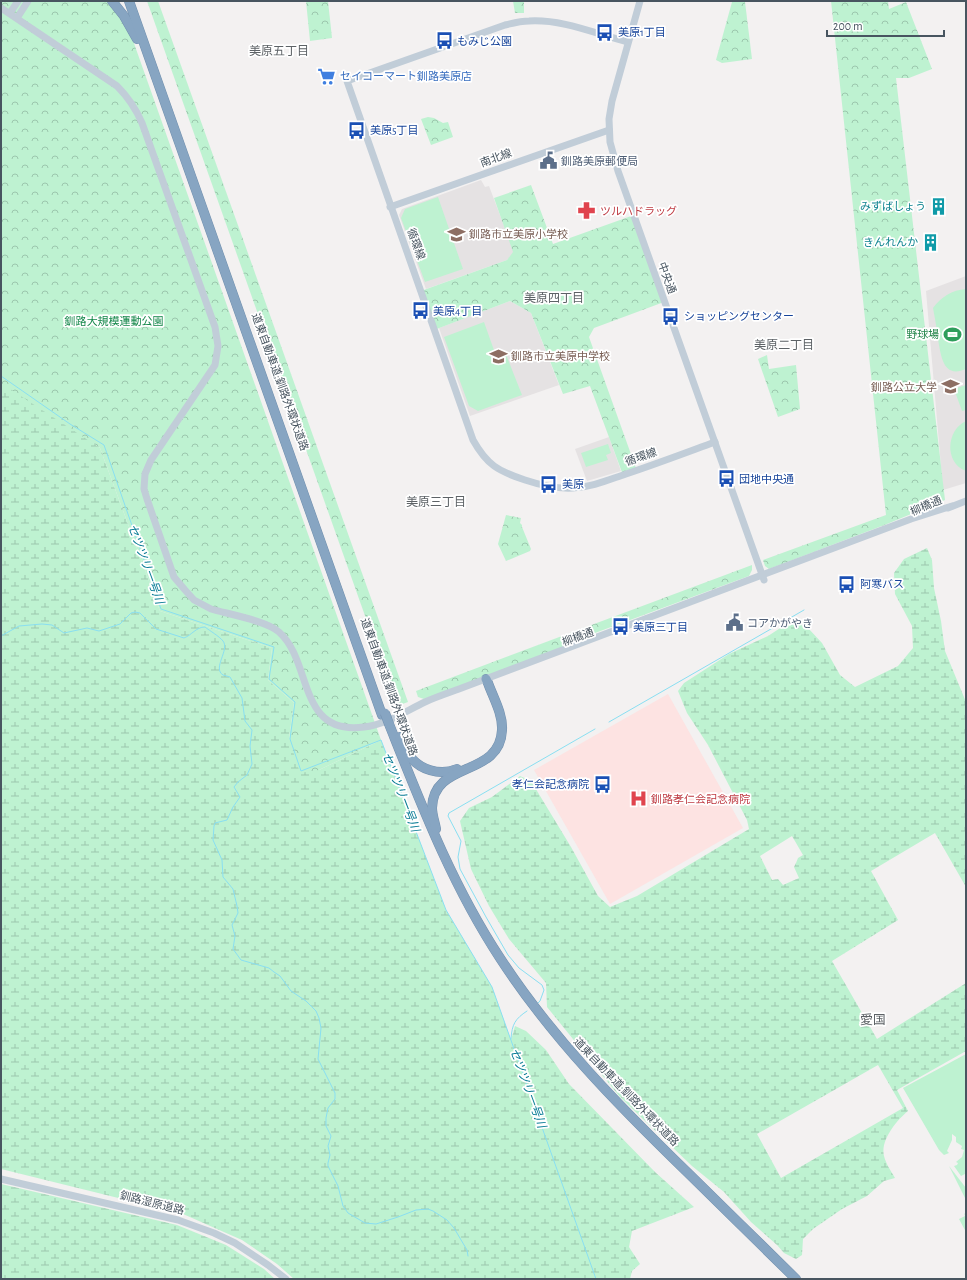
<svg xmlns="http://www.w3.org/2000/svg" width="967" height="1280" viewBox="0 0 967 1280" font-family="'Alegreya Sans','Noto Sans JP',sans-serif">
  <defs>
    <pattern id="wetland-marsh" width="20" height="14" patternUnits="userSpaceOnUse"><rect width="20" height="14" fill="#bef2d1"/><path d="M1 5h8M5 5V1M11 12h8M15 12V8" fill="none" stroke="#9cc7ad"/></pattern>
    <pattern id="park-crowns" width="20" height="18" patternUnits="userSpaceOnUse"><rect width="20" height="18" fill="#bef2d1"/><path d="M2 6a3 3 0 1 1 6 0M12 15a3 3 0 1 1 6 0" fill="none" stroke="#9cc7ad"/></pattern>
  </defs>
  <rect width="100%" height="100%" fill="#f3f1f1"/>
  <g fill="#e5e2e3">
    <polygon points="481,180 485,187 489,186 514,252 507,260 426,289 399,215 402,209"/>
    <polygon points="966,276 966,483 943,490 926,291"/>
    <polygon points="510,301 531,313 559,385 470,416 439,328"/>
    <polygon points="609,437 621,471 587,481 575,449"/>
  </g>
  <polygon fill="#fde3e2" points="668,694 743,828 610,904 534,770"/>
  <g fill="#bef2d1">
    <polygon points="438,197 463,269 425,282 401,218 405,209"/>
    <path d="M966,289V369C943,379 941,356 938,339C937,329 935,319 933,308C941,297 952,290 966,289Z"/>
    <polygon points="484,322 495,353 501,351 505,352 522,395 478,411 469,406 444,337"/>
    <polygon points="966,385 966,410 962,411 954,389"/>
    <path d="M966,421V471C944,463 946,430 966,421Z"/>
    <polygon points="608,444 611,453 606,455 608,460 586,467 581,453"/>
    <polygon points="966,1054 966,1175 965,1174 961,1176 954,1166 957,1165 958,1163 956,1162 962,1157 964,1150 961,1149 962,1146 956,1142 956,1137 952,1134 952,1140 947,1151 949,1153 944,1155 939,1150 903,1088"/>
    <polygon points="949,1166 966,1188 966,1198 965,1198"/>
    <polygon points="964,1213 966,1215 966,1232 959,1219 965,1216"/>
  </g>
  <g fill="url(#wetland-marsh)" fill-rule="evenodd">
    <polygon points="1,377 100,448 160,611 272,648 268,680 294,703 289,739 319,770 381,740 446,910 492,987 511,1040 515,1026 526,1031 546,1050 569,1084 655,1172 694,1207 632,1231 629,1247 640,1264 632,1271 630,1279 294,1279 277,1264 242,1240 183,1214 1,1169"/>
    <path d="M927,548L932,560L934,588L941,621L945,651L966,702V887L935,833L871,871L898,920L832,961L877,1039L966,983V1051L897,1090L908,1111C897,1120 880,1140 884,1156C886,1164 891,1171 895,1178L884,1181L867,1196L842,1209L813,1229L803,1239L802,1255L796,1259L784,1253L777,1245L751,1222L724,1192L692,1166L620,1097L547,1007L546,983L509,939L489,906L471,869L460,821L469,808L492,797L520,776L531,781L571,847L598,896L610,907L637,896L749,829L747,820L708,745L687,713L678,691L684,683L729,654L768,636L791,621L808,628L822,643L840,675L855,687L898,666L913,648L912,626L895,594L894,573L904,559ZM792,836L803,855L798,858L796,863L794,867L799,878L783,885L778,879L772,880L760,856ZM878,1065L903,1108L781,1178L757,1134Z"/>
    <polygon points="1,1184 177,1225 226,1245 264,1269 275,1279 1,1279"/>
  </g>
  <g fill="url(#park-crowns)">
    <polygon points="1,1 119,1 381,740 319,770 300,773 289,739 294,703 268,680 272,648 160,611 100,448 1,383"/>
    <polygon points="147,1 158,1 408,702 397,706"/>
    <polygon points="306,1 328,1 332,38 310,41"/>
    <polygon points="513,1 524,1 524,13 515,13"/>
    <polygon points="831,1 888,1 889,9 906,2 932,69 909,78 896,78 945,500 887,524 769,569 765,566 763,560 886,515"/>
    <polygon points="732,2 745,2 752,59 722,63 716,60"/>
    <polygon points="428,117 434,118 443,123 448,122 453,137 431,145 421,119"/>
    <polygon points="531,185 553,244 634,215 664,302 594,328 589,337 637,471 623,475 590,386 563,394 531,313 510,301 434,330 421,291 507,260 513,252 494,198"/>
    <polygon points="767,355 769,369 796,365 800,409 778,417 758,359"/>
    <polygon points="506,515 521,518 520,523 522,525 522,527 531,549 530,551 506,561 498,544"/>
    <polygon points="752,565 752,570 749,576 576,640 573,639 570,633"/>
    <polygon points="562,636 564,642 562,648 424,699 418,697 416,691"/>
  </g>
  <g fill="none" stroke-linecap="round" stroke-linejoin="round">
    <g stroke="#89dff1" stroke-width="1">
      <polyline points="1,376 70,424 104,445 161,609 274,647 269,679 295,702 290,739 301,771 381,740 446,910 492,987 596,1279"/>
      <path d="M1,636L19,626L42,624L52,625L64,633L87,628L99,631L120,624L131,613L135,612L140,613L156,629L184,638C192,635 196,627 205,627C210,631 219,636 223,641C230,650 212,668 223,675C225,676 228,676 230,677L242,698L245,721L252,730L250,746L252,764L247,775L238,782L234,787L240,797L233,807L227,820L215,823L214,826L213,840L222,860L223,877L233,889L237,906L238,913L232,925L235,936L233,949L241,960L269,968L274,972L280,976L291,991L306,1001L316,1011L319,1018L321,1028L318,1059L335,1093V1099L328,1108L326,1118V1126L331,1136L328,1146L330,1155L328,1163V1166L338,1186L343,1206L348,1213L365,1223L376,1224L398,1217L416,1210L428,1209L433,1211L447,1220L454,1228L467,1250L468,1256"/>
      <polyline points="609,722 804,610"/>
      <polyline points="537,1004 540,1001 544,990 542,985 519,968 508,955 486,917 460,869 458,857 461,841 448,816 449,813 595,729"/>
      <path d="M511,1039C512,1024 515,1019 527,1011"/>
    </g>
    <defs>
      <g id="highway">
        <polyline points="112,1 124,16 137,39"/>
        <polyline points="129,1 382,715"/>
        <path d="M389,724C421,804 452,885 500,958C552,1038 618,1105 686,1171C723,1207 759,1243 796,1279"/>
        <path d="M400,737C403,743 406,749 409,755C419,770 440,776 457,769"/>
        <path d="M436,829C435,823 432,815 432,808C433,760 500,778 502,730C503,714 493,697 488,683L486,679"/>
      </g>
    </defs>
    <use href="#highway" stroke="#7290ae" stroke-width="10"/>
    <g stroke="#c1cdd8" stroke-width="7">
      <polyline points="640,1 612,101 609,119 610,142 618,171 764,580"/>
      <path d="M1,8L117,86C128,97 136,109 142,123L215,327L218,346L215,365L151,460L145,474L144,489L147,499L174,577L185,590L194,600L211,609C228,614 267,621 279,632C313,662 297,736 364,727C385,725 406,711 425,702C436,697 448,693 459,689L911,519L952,506"/>
      <polyline points="10,13 18,1"/>
      <polyline points="17,18 28,1"/>
      <path d="M628,42C596,34 563,19 529,21C521,21 513,23 505,25L347,81L473,440C487,465 498,471 525,480C540,485 556,489 573,488C592,487 608,480 626,474C656,464 685,453 715,442"/>
      <polyline points="390,207 609,130"/>
      <polyline points="948,508 966,501"/>
      <polyline points="1,1179 178,1220 214,1233 235,1243 268,1265 286,1279"/>
    </g>
    <use href="#highway" stroke="#87a5c2" stroke-width="9"/>
    <defs>
      <polyline id="highway-bridge" points="385,713 389,724"/>
    </defs>
    <use href="#highway-bridge" stroke="#7290ae" stroke-width="10" stroke-linecap="butt"/>
    <use href="#highway-bridge" stroke="#87a5c2" stroke-width="9"/>
  </g>
  <defs>
    <symbol id="bus-bare" viewBox="-9 -9 18 18"><path d="M-5-6H5V4H4V6H2V4H-2V6H-4V4H-5ZM-3.5-4V0h7V-4ZM-3.5 1.2v1.5H-2V1.2ZM2 1.2v1.5H3.5V1.2Z" fill="#1a4fb4" stroke="#fff" stroke-width="2.5" paint-order="stroke"/></symbol>
    <symbol id="supermarket-bare" viewBox="-9 -9 18 18"><path d="M-6-5.5h2.5l.6 2H6L4.5 2H-2.5L-4.4-4H-6ZM-1.5 3.2a1.3 1.3 0 1 0 .1 0ZM3 3.2a1.3 1.3 0 1 0 .1 0Z" fill="#3f7fe0" stroke="#fff" stroke-width="2.5" paint-order="stroke"/></symbol>
    <symbol id="civic-bare" viewBox="-9 -9 18 18"><path d="M-.6-6.5H3V-4.5H.6V-3L4-1V1h2V6H-6V1h2V-1L-.6-3ZM-1.2 2.5V6h2.4V2.5Z" fill="#5c6f8a" stroke="#fff" stroke-width="2.5" paint-order="stroke"/></symbol>
    <symbol id="building-bare" viewBox="-9 -9 18 18"><path d="M-4-6H4V6H1V3H-1V6H-4ZM-2.5-4.3h1.7v1.8h-1.7ZM.8-4.3h1.7v1.8H.8ZM-2.5-1h1.7V.8h-1.7ZM.8-1h1.7V.8H.8Z" fill="#0f9aa8" stroke="#fff" stroke-width="2.5" paint-order="stroke"/></symbol>
    <symbol id="pharmacy-bare" viewBox="-9 -9 18 18"><path d="M-2-6h4v4h4v4h-4v4h-4v-4h-4v-4h4Z" fill="#e0444e" stroke="#fff" stroke-width="2.5" paint-order="stroke"/></symbol>
    <symbol id="school-bare" viewBox="-9 -9 18 18"><path d="M0-5L7-2L0 1L-7-2ZM-4 1L0 2.5L4 1V4Q0 6-4 4Z" fill="#8d6e63" stroke="#fff" stroke-width="2.5" paint-order="stroke"/></symbol>
    <symbol id="stadium-bare" viewBox="-9 -9 18 18"><path d="M0-5a6.5 5 0 1 0 0 10a6.5 5 0 1 0 0-10ZM-3.5-1.8h7v3.6h-7Z" fill="#2e9e5b" stroke="#fff" stroke-width="2.5" paint-order="stroke"/></symbol>
    <symbol id="university-bare" viewBox="-9 -9 18 18"><path d="M0-5L7-2L0 1L-7-2ZM-4 1L0 2.5L4 1V4Q0 6-4 4Z" fill="#8d6e63" stroke="#fff" stroke-width="2.5" paint-order="stroke"/></symbol>
    <symbol id="hospital-bare" viewBox="-9 -9 18 18"><path d="M-5-5h3v3.5h4V-5h3V5h-3V1.5h-4V5h-3Z" fill="#e0444e" stroke="#fff" stroke-width="2.5" paint-order="stroke"/></symbol>
  </defs>
  <g fill-rule="evenodd">
    <use href="#bus-bare" x="592" y="20" width="25" height="25"/>
    <use href="#bus-bare" x="432" y="28" width="25" height="25"/>
    <use href="#supermarket-bare" x="314" y="64" width="25" height="25"/>
    <use href="#bus-bare" x="344" y="118" width="25" height="25"/>
    <use href="#civic-bare" x="536" y="148" width="25" height="25"/>
    <use href="#building-bare" x="926" y="194" width="25" height="25"/>
    <use href="#pharmacy-bare" x="574" y="198" width="25" height="25"/>
    <use href="#school-bare" x="444" y="222" width="25" height="25"/>
    <use href="#building-bare" x="918" y="230" width="25" height="25"/>
    <use href="#bus-bare" x="408" y="298" width="25" height="25"/>
    <use href="#bus-bare" x="658" y="304" width="25" height="25"/>
    <use href="#stadium-bare" x="940" y="322" width="25" height="25"/>
    <use href="#school-bare" x="486" y="344" width="25" height="25"/>
    <use href="#university-bare" x="938" y="374" width="25" height="25"/>
    <use href="#bus-bare" x="714" y="466" width="25" height="25"/>
    <use href="#bus-bare" x="536" y="472" width="25" height="25"/>
    <use href="#bus-bare" x="834" y="572" width="25" height="25"/>
    <use href="#civic-bare" x="722" y="610" width="25" height="25"/>
    <use href="#bus-bare" x="608" y="614" width="25" height="25"/>
    <use href="#bus-bare" x="590" y="772" width="25" height="25"/>
    <use href="#hospital-bare" x="626" y="786" width="25" height="25"/>
  </g>
  <g text-anchor="middle" dominant-baseline="central" stroke-width="3.5" stroke-linejoin="round" paint-order="stroke">
    <g font-size="11" fill="#164399" stroke="#fff" text-anchor="start">
      <text x="618" y="32">美原1丁目</text>
      <text x="457" y="41">もみじ公園</text>
      <text x="370" y="130">美原5丁目</text>
      <text x="433" y="311">美原4丁目</text>
      <text x="684" y="316">ショッピングセンター</text>
      <text x="739" y="479">団地中央通</text>
      <text x="562" y="484">美原</text>
      <text x="860" y="584">阿寒バス</text>
      <text x="633" y="627">美原三丁目</text>
      <text x="589" y="784" text-anchor="end">孝仁会記念病院</text>
    </g>
    <g font-size="11" fill="#366cbe" stroke="#fff" text-anchor="start">
      <text x="340" y="76">セイコーマート釧路美原店</text>
    </g>
    <g font-size="11" fill="#485560" stroke="#fff">
      <text transform="translate(496 158) rotate(-20)">南北線</text>
      <text transform="translate(416 244) rotate(70)">循環線</text>
      <text transform="translate(667 278) rotate(70)">中央通</text>
      <text transform="translate(280 382) rotate(70)">道東自動車道;釧路外環状道路</text>
      <text transform="translate(641 457) rotate(-19)">循環線</text>
      <text transform="translate(926 506) rotate(-23)">柳橋通</text>
      <text transform="translate(578 637) rotate(-20)">柳橋通</text>
      <text transform="translate(389 687) rotate(70)">道東自動車道;釧路外環状道路</text>
      <text transform="translate(626 1092) rotate(46)">道東自動車道;釧路外環状道路</text>
      <text transform="translate(152 1203) rotate(14)">釧路湿原道路</text>
    </g>
    <g font-size="11" fill="#4e5e75" stroke="#fff" text-anchor="start">
      <text x="561" y="161">釧路美原郵便局</text>
      <text x="747" y="623">コアかがやき</text>
    </g>
    <g font-size="11" fill="#0d838f" stroke="#fff" text-anchor="end">
      <text x="926" y="206">みずばしょう</text>
      <text x="918" y="242">きんれんか</text>
    </g>
    <g font-size="11" fill="#be3a42" stroke="#fff" text-anchor="start">
      <text x="600" y="211">ツルハドラッグ</text>
      <text x="651" y="799">釧路孝仁会記念病院</text>
    </g>
    <g font-size="11" fill="#785e54" stroke="#fff" text-anchor="start">
      <text x="469" y="234">釧路市立美原小学校</text>
      <text x="511" y="356">釧路市立美原中学校</text>
      <text x="937" y="387" text-anchor="end">釧路公立大学</text>
    </g>
    <g font-size="11" fill="#138749" stroke="#fff">
      <text x="114" y="321">釧路大規模運動公園</text>
    </g>
    <g font-size="11" fill="#27864d" stroke="#fff" text-anchor="end">
      <text x="939" y="334">野球場</text>
    </g>
    <g font-size="12" fill="#5d6266" stroke="#fff">
      <text x="279" y="51">美原五丁目</text>
      <text x="554" y="298">美原四丁目</text>
      <text x="784" y="345">美原二丁目</text>
      <text x="436" y="502">美原三丁目</text>
    </g>
    <g font-size="12" font-style="italic" fill="#077b95" stroke="#fff">
      <text transform="translate(146 564) rotate(70)">セツツリ一号川</text>
      <text transform="translate(401 792) rotate(69)">セツツリ一号川</text>
      <text transform="translate(528 1088) rotate(70)">セツツリ一号川</text>
    </g>
    <g font-size="13" fill="#5d6266" stroke="#fff">
      <text x="873" y="1020">愛国</text>
    </g>
  </g>
  <rect width="967" height="1280" fill="none" stroke="#485560" stroke-width="4"/>
  <path d="M827 30v6h117v-6" fill="none" stroke="#485560" stroke-width="2"/>
  <text x="833" y="30" font-size="12" fill="#485560" stroke="#ffffff" stroke-width="3" paint-order="stroke">200 m</text>
</svg>
